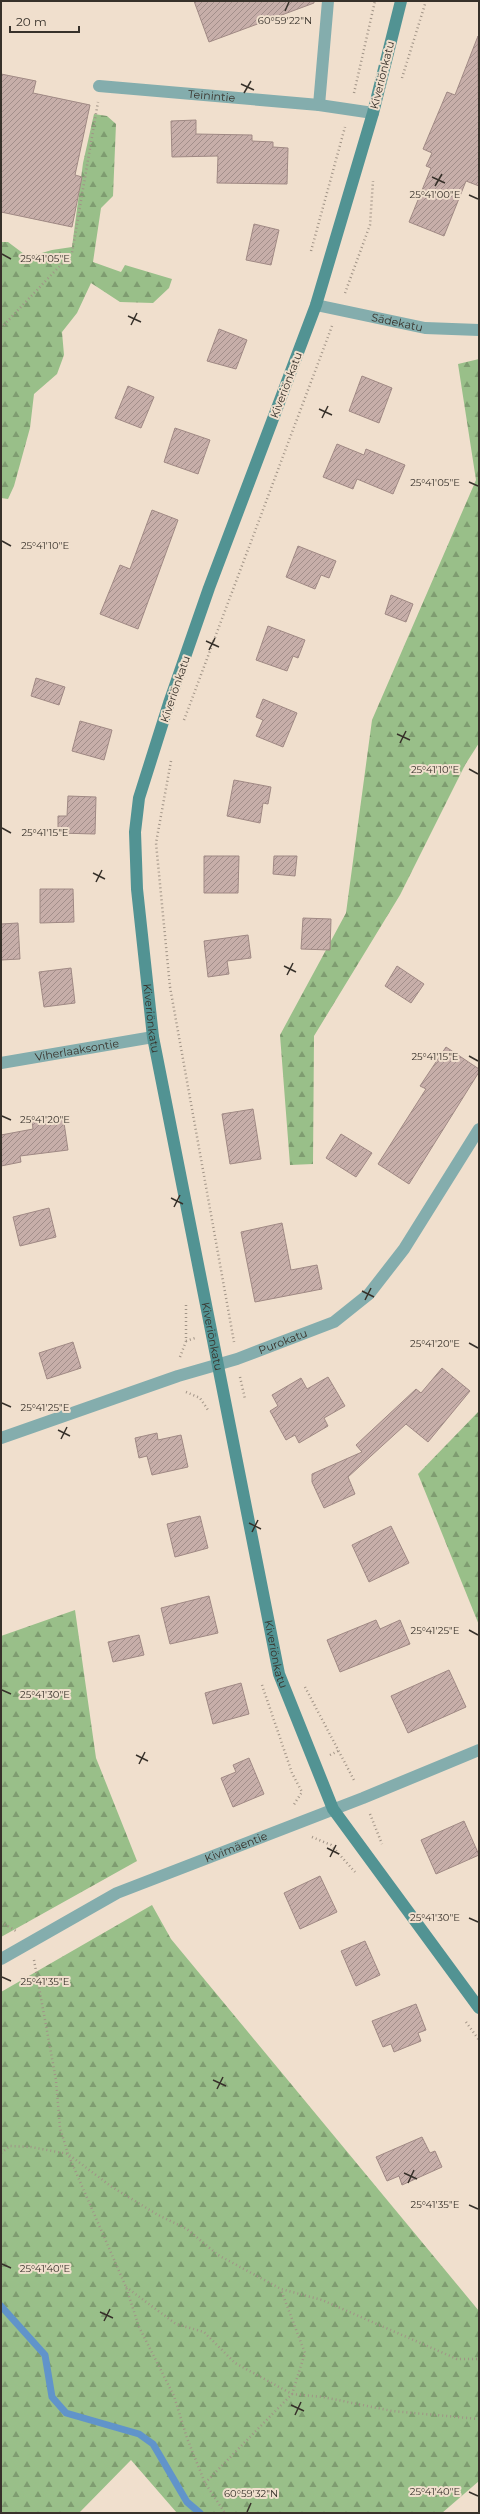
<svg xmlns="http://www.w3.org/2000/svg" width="480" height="2514" viewBox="0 0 480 2514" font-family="Montserrat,sans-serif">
  <defs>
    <pattern id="forest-firs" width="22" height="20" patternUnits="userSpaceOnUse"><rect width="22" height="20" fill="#99bf89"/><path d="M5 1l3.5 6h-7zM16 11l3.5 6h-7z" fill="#7e9c70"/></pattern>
    <pattern id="building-hatch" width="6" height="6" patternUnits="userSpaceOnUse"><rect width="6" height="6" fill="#c7aea9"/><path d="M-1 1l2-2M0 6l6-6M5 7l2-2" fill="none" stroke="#a28e8a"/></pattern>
  </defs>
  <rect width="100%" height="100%" fill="#f0dfcd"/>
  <g fill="url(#forest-firs)">
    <polygon points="94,114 107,116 116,124 113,196 101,208 93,262 121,272 125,265 172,279 169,288 153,303 120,302 91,283 77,313 62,332 64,355 57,374 34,394 30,428 14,486 8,499 1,498 1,242 8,242 28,257 52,250 72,247 83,163"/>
    <polygon points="479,359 479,743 465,765 400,895 314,1036 313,1164 290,1165 280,1035 346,913 372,720 476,480 458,364"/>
    <polygon points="479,1411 479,1625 418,1474"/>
    <polygon points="75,1610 96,1758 137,1861 1,1937 1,1636"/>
    <polygon points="152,1905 171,1939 479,2311 479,2481 442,2513 177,2513 131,2460 79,2513 1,2513 1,1992"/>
  </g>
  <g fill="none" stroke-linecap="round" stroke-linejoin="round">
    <polyline stroke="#6194ca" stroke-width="7" points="1,2306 45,2355 52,2397 66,2413 139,2434 153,2444 187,2502 200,2513"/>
  </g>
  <g fill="url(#building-hatch)" stroke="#a08984">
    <polygon points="194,1 314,1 314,3 209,42"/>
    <polygon points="478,36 479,186 466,181 444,236 409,222 431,168 426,166 432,153 423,149 447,92 455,95"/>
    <polygon points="1,74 36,81 33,93 90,105 75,175 82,177 72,227 1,212"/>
    <polygon points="196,120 196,134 252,135 252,141 273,142 273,147 288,148 287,184 217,183 218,156 172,157 171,121"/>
    <polygon points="254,224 279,230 271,265 246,260"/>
    <polygon points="219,329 247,340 236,369 207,361"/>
    <polygon points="362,376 392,388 379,423 349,411"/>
    <polygon points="128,386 154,397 141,428 115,418"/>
    <polygon points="175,428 210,440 198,474 164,462"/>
    <polygon points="337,444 364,455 366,449 405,465 393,494 357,479 353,489 323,477"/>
    <polygon points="152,510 178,520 138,629 100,614 120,565 130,569"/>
    <polygon points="298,546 336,561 329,578 321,575 315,589 286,577"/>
    <polygon points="391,595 413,604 406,622 385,614"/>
    <polygon points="268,626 305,640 298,658 293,656 287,671 256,660"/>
    <polygon points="36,678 65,687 59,705 31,696"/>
    <polygon points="263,699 297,713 283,747 256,736 263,720 256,717"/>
    <polygon points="80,721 112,730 104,760 72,751"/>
    <polygon points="234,780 271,787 268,804 263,803 260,823 227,816"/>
    <polygon points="68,796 96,797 95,834 58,833 58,816 67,816"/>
    <polygon points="204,856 239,856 238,893 204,893"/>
    <polygon points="274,856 297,856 295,876 273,874"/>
    <polygon points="40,889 73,889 74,922 40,923"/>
    <polygon points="303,918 331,919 330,950 301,949"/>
    <polygon points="18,923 20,959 1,960 1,924"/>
    <polygon points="248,935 251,958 227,961 229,974 208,977 204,941"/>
    <polygon points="397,966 424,984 411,1003 385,986"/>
    <polygon points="71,968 75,1003 44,1007 39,972"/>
    <polygon points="446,1047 479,1069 479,1072 409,1184 378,1164 426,1089 420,1086"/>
    <polygon points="253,1109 261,1159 230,1164 222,1114"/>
    <polygon points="63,1116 68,1150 20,1156 21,1162 1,1166 1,1135 33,1129 32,1121"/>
    <polygon points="341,1134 372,1153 356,1177 326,1158"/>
    <polygon points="49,1208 56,1237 20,1246 13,1217"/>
    <polygon points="282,1223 291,1270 317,1265 322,1289 255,1302 241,1232"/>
    <polygon points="73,1342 81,1368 47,1379 39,1353"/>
    <polygon points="442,1368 470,1391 428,1442 406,1424 348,1477 355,1494 324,1508 312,1482 312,1474 362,1452 356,1445 416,1389 421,1393"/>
    <polygon points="328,1377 345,1406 324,1418 328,1426 299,1443 295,1435 286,1440 270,1411 278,1406 272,1395 301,1378 307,1389"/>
    <polygon points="157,1433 158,1440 181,1435 188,1467 152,1475 147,1456 139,1458 135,1438"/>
    <polygon points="200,1516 208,1548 175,1557 167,1524"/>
    <polygon points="391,1526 409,1563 369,1582 352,1545"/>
    <polygon points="209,1596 218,1633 170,1644 161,1608"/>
    <polygon points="376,1620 380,1629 400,1620 410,1644 340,1672 327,1640"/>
    <polygon points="139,1635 144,1655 113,1662 108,1642"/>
    <polygon points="449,1670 466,1707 408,1733 391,1696"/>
    <polygon points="241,1683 249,1714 213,1724 205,1693"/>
    <polygon points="249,1758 264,1794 233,1807 221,1778 236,1772 233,1765"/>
    <polygon points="464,1821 479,1855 436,1874 421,1840"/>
    <polygon points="320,1876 337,1912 300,1929 284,1893"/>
    <polygon points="365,1941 380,1975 356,1986 341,1951"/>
    <polygon points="416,2004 426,2030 418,2033 421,2041 394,2052 391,2044 383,2047 372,2021"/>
    <polygon points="422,2137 430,2153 435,2151 442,2167 402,2185 399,2176 387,2181 376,2157"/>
  </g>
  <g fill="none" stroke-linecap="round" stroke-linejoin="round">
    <g stroke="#a19487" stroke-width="2.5" stroke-dasharray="1 3" stroke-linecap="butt">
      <polyline points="402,78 426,1"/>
      <polyline points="354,93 375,1"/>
      <polyline points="311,251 345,127"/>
      <polyline points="345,293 370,225 373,181"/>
      <polyline points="1,328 72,253 98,102"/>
      <polyline points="184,720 332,326"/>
      <polyline points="171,761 156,843 170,987 234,1342"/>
      <polyline points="186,1341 195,1338"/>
      <polyline points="180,1357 186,1341 186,1302"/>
      <polyline points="240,1377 245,1399"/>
      <polyline points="186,1392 200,1398 208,1410"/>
      <polyline points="262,1685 292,1773 302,1792 293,1806"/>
      <polyline points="305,1687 355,1782"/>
      <polyline points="330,1755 338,1751"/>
      <polyline points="370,1814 382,1844"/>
      <polyline points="312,1837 331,1845 355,1872"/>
      <polyline points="1,1922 16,1931"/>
      <polyline points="34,1960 56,2080 60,2128 68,2154 126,2287 139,2327 174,2396 187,2438 205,2483 225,2513"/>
      <polyline points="466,2022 479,2040"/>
      <polyline points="1,2153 10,2146 31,2147 68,2154 112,2187 158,2215 187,2229 218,2255 281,2289 322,2300 457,2359 479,2359"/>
      <polyline points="126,2287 176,2324 204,2332 235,2363 292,2394 323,2397 392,2411 479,2419"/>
      <polyline points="205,2483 292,2394 305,2353 281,2290"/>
    </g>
    <polyline stroke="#84adad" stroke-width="12" points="319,105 328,1"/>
    <g stroke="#84adad" stroke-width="12">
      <path id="s1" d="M99,86L319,105L373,113"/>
      <path id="s2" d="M316,305L425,328L479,330"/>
      <path id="s3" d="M1,1063L153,1037"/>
      <path id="s4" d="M1,1438L178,1376L237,1359L334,1322L369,1294L404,1249L479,1129"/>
      <path id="s5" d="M1,1959L117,1893L363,1798L479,1750"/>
    </g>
    <path stroke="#529393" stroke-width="12" id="s6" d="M401,1L373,113L316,305L209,588L169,703L139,798L135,832L137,889L153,1037L279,1674L333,1809L479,2008"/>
  </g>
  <path fill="none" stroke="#37312a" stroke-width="1.5" d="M285,11L289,2M241,84L254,90M244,93L251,81M432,177L445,183M435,186L442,174M469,195L478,199M2,254L11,259M128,316L141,322M131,325L137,313M319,409L332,415M322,418L328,406M469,482L478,486M2,541L11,546M206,641L219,647M209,650L215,638M397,734L410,740M400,743L406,731M469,769L478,774M2,828L11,833M93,873L105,879M96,882L102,870M284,966L296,972M287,975L293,963M469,1056L478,1061M2,1116L11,1120M171,1198L183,1204M174,1207L180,1195M362,1291L374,1297M365,1300L371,1288M469,1343L478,1348M2,1403L11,1407M58,1430L70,1436M61,1439L67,1427M249,1523L261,1529M252,1532L258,1520M469,1630L478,1635M2,1690L11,1694M136,1755L148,1761M139,1764L145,1752M327,1848L339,1854M330,1857L336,1845M469,1918L478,1922M2,1977L11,1981M213,2080L226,2086M217,2089L223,2077M404,2173L417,2179M408,2183L414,2170M469,2205L478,2209M2,2264L11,2268M100,2312L113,2318M104,2321L110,2309M291,2405L304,2411M295,2415L301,2402M469,2492L478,2496M247,2512L251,2503"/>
  <g text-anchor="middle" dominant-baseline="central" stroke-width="4" stroke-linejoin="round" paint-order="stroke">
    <g font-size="11" fill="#37312a" stroke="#f0dfcd">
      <text transform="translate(382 75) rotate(-76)">Kiveriönkatu</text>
      <text stroke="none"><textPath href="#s1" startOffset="113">Teinintie</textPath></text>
      <text stroke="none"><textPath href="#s2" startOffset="83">Sädekatu</textPath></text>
      <text transform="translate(286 385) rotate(-69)">Kiveriönkatu</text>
      <text transform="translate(175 689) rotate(-71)">Kiveriönkatu</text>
      <text stroke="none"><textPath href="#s6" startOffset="1061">Kiveriönkatu</textPath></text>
      <text stroke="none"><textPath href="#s3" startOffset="77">Viherlaaksontie</textPath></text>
      <text stroke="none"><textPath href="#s6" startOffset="1385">Kiveriönkatu</textPath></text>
      <text stroke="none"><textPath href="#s4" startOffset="298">Purokatu</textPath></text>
      <text stroke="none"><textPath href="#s6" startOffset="1709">Kiveriönkatu</textPath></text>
      <text stroke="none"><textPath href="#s5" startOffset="261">Kivimäentie</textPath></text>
    </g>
  </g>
  <g font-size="10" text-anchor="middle" fill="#37312a" stroke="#f0dfcd" stroke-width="4" stroke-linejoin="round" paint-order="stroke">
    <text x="285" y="24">60°59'22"N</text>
    <text x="435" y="198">25°41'00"E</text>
    <text x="45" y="262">25°41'05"E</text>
    <text x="435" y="486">25°41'05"E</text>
    <text x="45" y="549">25°41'10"E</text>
    <text x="435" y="773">25°41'10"E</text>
    <text x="45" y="836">25°41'15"E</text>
    <text x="435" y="1060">25°41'15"E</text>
    <text x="45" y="1123">25°41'20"E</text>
    <text x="435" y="1347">25°41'20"E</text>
    <text x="45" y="1411">25°41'25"E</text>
    <text x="435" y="1634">25°41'25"E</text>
    <text x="45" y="1698">25°41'30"E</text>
    <text x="435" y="1921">25°41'30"E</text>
    <text x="45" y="1985">25°41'35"E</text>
    <text x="435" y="2208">25°41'35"E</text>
    <text x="45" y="2272">25°41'40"E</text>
    <text x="435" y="2495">25°41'40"E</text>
    <text x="251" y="2497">60°59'32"N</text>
  </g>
  <rect width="480" height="2514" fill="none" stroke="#37312a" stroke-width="4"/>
  <path d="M10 26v6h69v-6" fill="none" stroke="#37312a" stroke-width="2"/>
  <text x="16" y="26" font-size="12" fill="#37312a" stroke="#f0dfcd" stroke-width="3" paint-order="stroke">20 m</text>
</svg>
